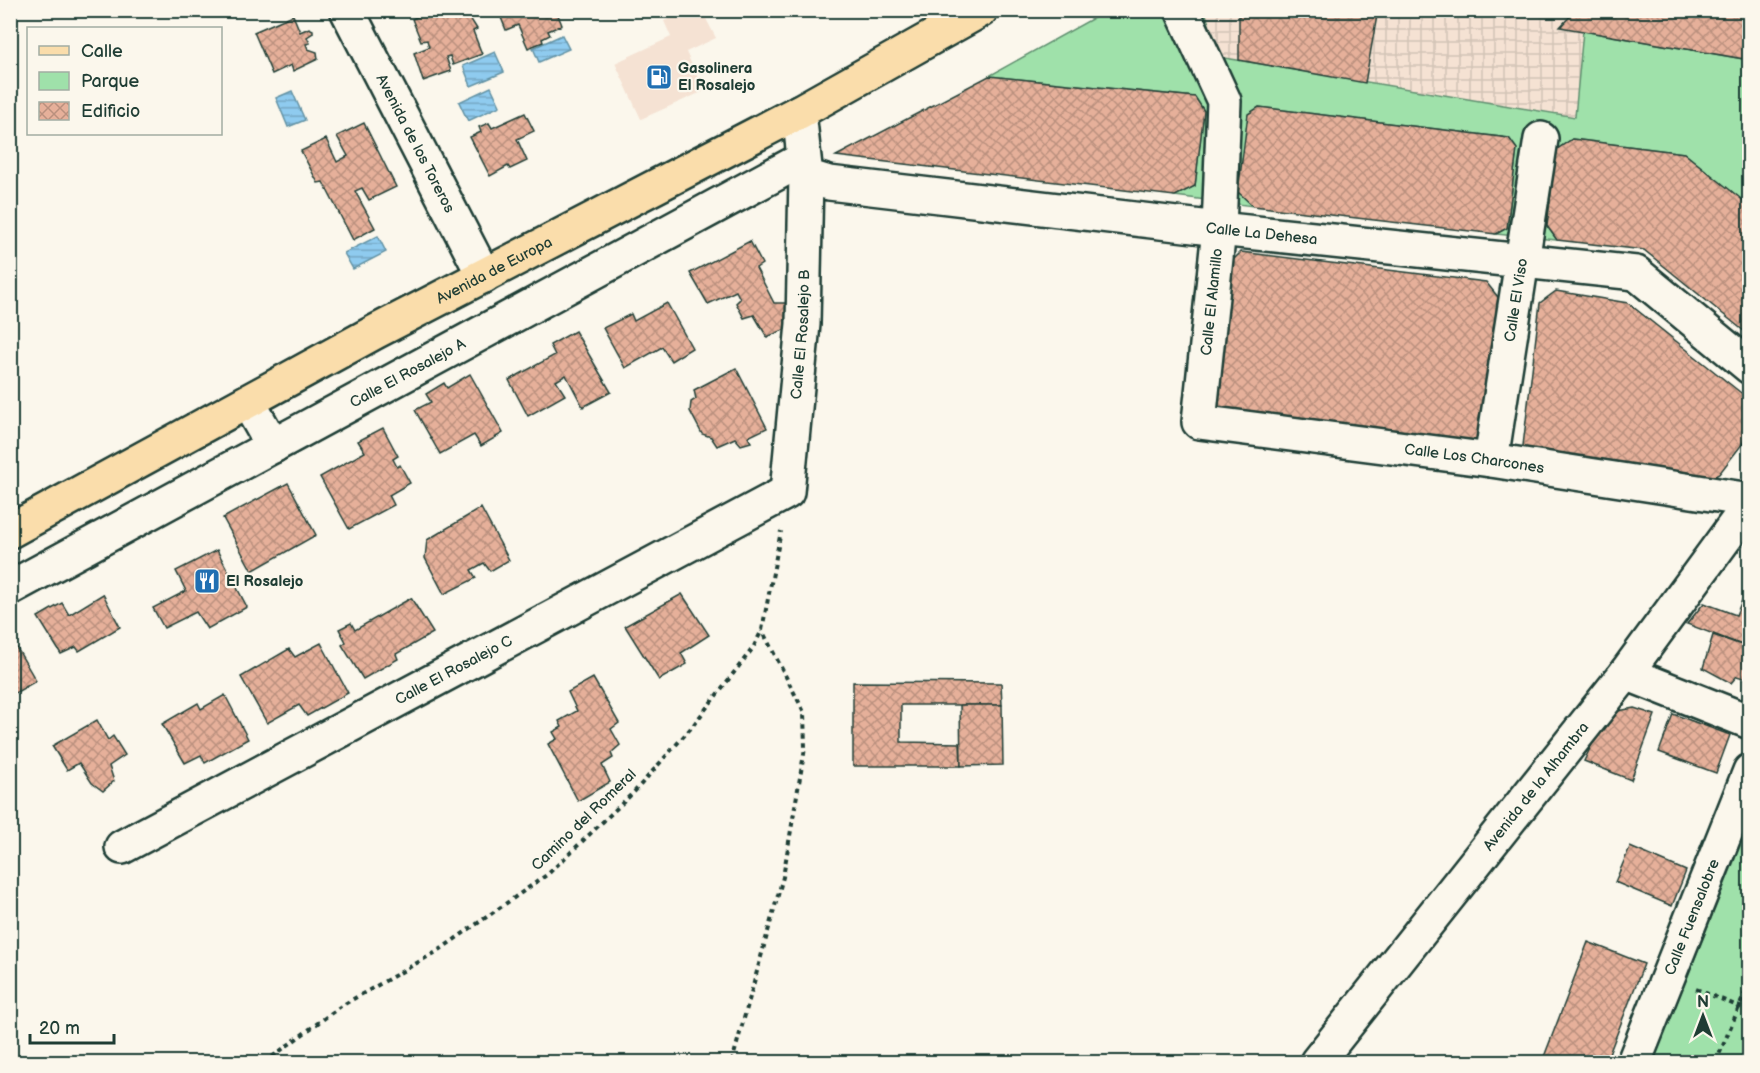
<svg xmlns="http://www.w3.org/2000/svg" width="1760" height="1073" viewBox="0 0 1760 1073" font-family="'Balsamiq Sans',sans-serif">
  <defs>
    <pattern id="industrial-grid" width="8" height="8" patternUnits="userSpaceOnUse" patternTransform="scale(1.5)"><rect width="8" height="8" fill="#f5e2d3"/><path d="M0 4h8M4 0v8" fill="none" stroke="#d2c3b6"/></pattern>
    <pattern id="water-rules" width="6" height="5" patternUnits="userSpaceOnUse" patternTransform="scale(1.5)"><rect width="6" height="5" fill="#8fcbef"/><path d="M0 2.5h6" fill="none" stroke="#74a6c2"/></pattern>
    <pattern id="building-cross-hatch" width="8" height="8" patternUnits="userSpaceOnUse" patternTransform="scale(1.5)"><rect width="8" height="8" fill="#e6b09a"/><path d="M0 0l8 8M0 8l8-8" fill="none" stroke="#ba907e"/></pattern>
  </defs>
  <rect width="100%" height="100%" fill="#fbf7ec"/>
  <filter id="ink" filterUnits="userSpaceOnUse"><feTurbulence type="fractalNoise" baseFrequency=".0167" numOctaves="2"/><feDisplacementMap in="SourceGraphic" scale="12" xChannelSelector="R" yChannelSelector="G"/><feConvolveMatrix kernelMatrix="1 2 1 2 8 2 1 2 1" color-interpolation-filters="sRGB"/></filter>
  <g filter="url(#ink)">
    <polygon fill="#f5e2d3" points="687,11 702,11 716,38 686,52 704,91 641,119 615,63 671,37 664,21"/>
    <polygon fill="url(#industrial-grid)" points="1205,11 1749,11 1575,117 1219,57"/>
    <g fill="#9fe1aa" stroke="#5f8f6f" stroke-width="1.5">
      <polygon points="1106,11 1205,11 1219,57 1575,117 1583,31 1749,60 1749,206 1684,153 1572,139 1556,150 1547,226 1557,240 1496,234 1507,228 1517,150 1509,138 1259,107 1248,115 1253,206 1175,196 1195,186 1204,111 1195,97 989,76"/>
      <polygon points="1749,824 1749,1062 1653,1062"/>
    </g>
    <g fill="url(#water-rules)" stroke="#6292a4" stroke-width="1.5">
      <polygon points="562,35 569,49 539,62 533,48"/>
      <polygon points="495,52 504,72 471,86 463,66"/>
      <polygon points="491,87 500,106 468,121 459,102"/>
      <polygon points="292,91 305,120 288,127 276,98"/>
      <polygon points="378,236 386,252 353,269 344,253"/>
    </g>
    <g fill="url(#building-cross-hatch)" stroke="#1f3d34" stroke-width="1.5">
      <polygon points="433,10 441,10 442,14 465,10 477,29 473,31 482,54 453,65 450,56 446,57 451,71 423,81 414,53 429,47 427,40 421,41 412,19"/>
      <polygon points="498,10 556,10 562,25 548,31 550,35 542,39 543,42 528,48 518,25 506,30"/>
      <polygon points="1239,10 1378,10 1365,83 1239,60"/>
      <polygon points="1576,10 1750,10 1750,60 1560,27"/>
      <polygon points="293,15 300,32 309,28 313,30 313,33 307,37 310,43 306,44 308,49 317,52 318,59 293,71 291,65 272,74 254,32"/>
      <polygon points="989,76 1195,97 1204,111 1195,186 1175,196 836,156"/>
      <polygon points="1259,107 1509,138 1517,149 1507,228 1496,234 1253,206 1238,192 1248,114"/>
      <polygon points="525,113 534,131 517,139 527,161 510,169 508,166 490,176 470,137 481,132 479,127 489,123 492,128"/>
      <polygon points="364,123 396,187 369,200 362,188 355,191 375,228 353,240 323,182 318,183 301,151 326,139 337,162 348,156 337,136"/>
      <polygon points="1572,139 1684,153 1750,206 1750,336 1644,250 1557,240 1547,226 1556,150"/>
      <polygon points="750,241 762,264 756,268 774,303 787,303 786,329 767,337 754,315 744,318 736,303 740,299 736,291 708,304 690,273"/>
      <polygon points="1241,252 1486,282 1498,297 1480,440 1467,449 1221,416 1210,404 1227,266"/>
      <polygon points="1556,291 1628,303 1750,400 1750,434 1719,474 1701,483 1529,460 1523,446 1540,303"/>
      <polygon points="667,303 692,348 671,361 662,347 625,368 603,328 631,314 634,321"/>
      <polygon points="575,331 611,392 583,407 566,375 556,381 565,395 528,416 509,380 555,355 550,345"/>
      <polygon points="736,368 767,428 748,437 751,442 741,445 735,438 717,446 711,437 702,434 690,411 691,402 696,399 694,390"/>
      <polygon points="470,374 503,433 481,446 474,435 440,454 415,410 431,402 426,394 444,383 447,388"/>
      <polygon points="383,428 398,456 393,459 397,467 400,465 410,483 389,495 394,505 349,529 320,477 365,452 358,441"/>
      <polygon points="288,483 316,535 252,571 223,518"/>
      <polygon points="481,508 509,560 490,571 484,563 471,570 476,578 444,594 425,558 427,540"/>
      <polygon points="217,550 247,607 207,629 196,612 164,628 153,608 186,591 176,571"/>
      <polygon points="103,594 120,627 79,651 76,647 61,654 38,617 62,603 69,615"/>
      <polygon points="682,594 709,635 681,653 687,664 659,680 625,626"/>
      <polygon points="411,598 433,633 396,654 398,659 363,679 342,645 346,642 339,629 351,623 355,630"/>
      <polygon points="1743,598 1750,600 1750,648 1687,624 1704,603 1736,615"/>
      <polygon points="1713,635 1750,648 1750,680 1737,676 1731,683 1703,668"/>
      <polygon points="321,643 348,693 307,716 299,705 267,723 241,677 289,649 295,657"/>
      <polygon points="17,648 36,681 10,696 10,652"/>
      <polygon points="593,678 619,723 611,729 620,745 611,753 613,758 602,765 610,782 578,801 548,744 557,739 553,732 562,727 559,721 577,711 568,692"/>
      <polygon points="853,682 1001,683 1002,705 901,705 901,742 960,743 961,766 853,766"/>
      <polygon points="225,695 248,739 205,763 201,755 185,763 162,724 198,703 201,709"/>
      <polygon points="960,705 1002,705 1003,765 961,766"/>
      <polygon points="1634,708 1655,715 1631,780 1584,761 1593,742 1618,711"/>
      <polygon points="1673,714 1730,735 1716,773 1659,752"/>
      <polygon points="97,720 108,740 113,736 125,755 109,766 114,781 103,791 92,783 79,763 67,770 52,746"/>
      <polygon points="1630,847 1686,871 1672,906 1615,882"/>
      <polygon points="1588,942 1644,964 1606,1062 1542,1062"/>
    </g>
    <g fill="none" stroke-linecap="round" stroke-linejoin="round">
      <defs>
        <g id="minor">
          <path id="s1" d="M347,10L484,276"/>
          <path id="s2" d="M1182,10L1224,101L1219,229L1199,422L1491,460L1750,500"/>
          <path id="s3" d="M799,112L806,176L829,183L1219,229L1636,273L1750,367"/>
          <polyline points="248,402 273,446"/>
          <path id="s4" d="M1491,460L1541,139"/>
          <path id="s5" d="M10,588L803,159"/>
          <polyline points="1626,673 1750,722"/>
          <path id="s6" d="M122,847L787,492L803,324L806,176"/>
          <path id="s7" d="M1317,1062L1626,673L1750,504"/>
          <path id="s8" d="M1634,1062L1750,771"/>
        </g>
        <g id="major">
          <path id="s9" d="M10,531L375,332L799,112L981,10"/>
        </g>
      </defs>
      <use href="#minor" stroke="#1f3d34" stroke-width="38"/>
      <use href="#major" stroke="#1f3d34" stroke-width="38"/>
      <g stroke="#1f3d34" stroke-width="4" stroke-dasharray="4.5 4.5" stroke-linecap="butt">
        <polyline points="1696,989 1750,1011"/>
        <polyline points="265,1062 341,1006 438,951 548,874 635,791 691,728 753,648 762,630 781,531"/>
        <polyline points="732,1062 783,877 805,748 804,712 762,630"/>
        <polyline points="1716,1062 1750,981"/>
      </g>
      <use href="#minor" stroke="#fbf7ec" stroke-width="33"/>
      <use href="#major" stroke="#faddab" stroke-width="33"/>
    </g>
  </g>
  <defs>
    <symbol id="fuel-square" viewBox="-11 -11 22 22"><rect x="-9" y="-9" width="18" height="18" rx="4" fill="#1f6fb2" stroke="#fbf7ec"/><path d="M-5.5-6h7V0h2V4h1.3V-2.5L3-4.5l.8-.8L6-3V5H2.5V1h-1V6h-7ZM-4.2-4.7v3.2H.2V-4.7Z" fill="#fff"/></symbol>
    <symbol id="restaurant-square" viewBox="-11 -11 22 22"><rect x="-9" y="-9" width="18" height="18" rx="4" fill="#1f6fb2" stroke="#fbf7ec"/><path d="M-5-6h1v4h1v-4h1v4h1v-4h1v5L-1.5 .5V6h-2V.5L-5-1ZM5-6V6H3V1.5H1.5Q1.5-4 5-6Z" fill="#fff"/></symbol>
  </defs>
  <g fill-rule="evenodd">
    <use href="#fuel-square" x="644" y="62" width="30" height="30"/>
    <use href="#restaurant-square" x="192" y="566" width="30" height="30"/>
  </g>
  <g text-anchor="middle" dominant-baseline="central" stroke-width="4.5" stroke-linejoin="round" paint-order="stroke">
    <g font-size="15" font-weight="bold" fill="#1f3d34" stroke="#fbf7ec" text-anchor="start">
      <text x="678" y="68">Gasolinera<tspan x="678" dy="17">El Rosalejo</tspan></text>
      <text x="226" y="581">El Rosalejo</text>
    </g>
    <g font-size="15" fill="#1f3d34" stroke="#fbf7ec">
      <text stroke="none"><textPath href="#s1" startOffset="150">Avenida de los Toreros</textPath></text>
      <text stroke="none"><textPath href="#s3" startOffset="524">Calle La Dehesa</textPath></text>
      <text stroke="none"><textPath href="#s9" startOffset="550">Avenida de Europa</textPath></text>
      <text stroke="none"><textPath href="#s4" startOffset="162">Calle El Viso</textPath></text>
      <text transform="translate(1212 302) rotate(-84)">Calle El Alamillo</text>
      <text stroke="none"><textPath href="#s6" startOffset="912">Calle El Rosalejo B</textPath></text>
      <text stroke="none"><textPath href="#s5" startOffset="452">Calle El Rosalejo A</textPath></text>
      <text stroke="none"><textPath href="#s2" startOffset="700">Calle Los Charcones</textPath></text>
      <text stroke="none"><textPath href="#s6" startOffset="376">Calle El Rosalejo C</textPath></text>
      <text stroke="none"><textPath href="#s7" startOffset="352">Avenida de la Alhambra</textPath></text>
      <text transform="translate(584 820) rotate(-44)">Camino del Romeral</text>
      <text stroke="none"><textPath href="#s8" startOffset="156">Calle Fuensalobre</textPath></text>
    </g>
  </g>
  <rect width="1760" height="1073" fill="none" stroke="#fbf7ec" stroke-width="36"/>
  <rect x="18" y="18" width="1724" height="1037" fill="none" stroke="#1f3d34" stroke-width="2" filter="url(#ink)"/>
  <rect x="27" y="27" width="195" height="108" fill="#fbf7ec" stroke="#a3ada2" stroke-width="1.5"/>
  <rect x="39" y="46" width="30" height="9" fill="#faddab" stroke="#a3ada2" stroke-width="1.5"/>
  <text x="81" y="57" font-size="18" fill="#1f3d34">Calle</text>
  <rect x="39" y="72" width="30" height="18" fill="#9fe1aa" stroke="#a3ada2" stroke-width="1.5"/>
  <text x="81" y="87" font-size="18" fill="#1f3d34">Parque</text>
  <rect x="39" y="102" width="30" height="18" fill="url(#building-cross-hatch)" stroke="#a3ada2" stroke-width="1.5"/>
  <text x="81" y="117" font-size="18" fill="#1f3d34">Edificio</text>
  <g transform="translate(1703 1016)" stroke="#fbf7ec" stroke-width="4.5" paint-order="stroke">
  <path d="M0-4.5L10 22L0 15L-10 22Z" fill="#1f3d34"/>
  <text y="-9" font-size="16" font-weight="bold" text-anchor="middle" fill="#1f3d34">N</text>
  </g>
  <path d="M30 1034v9h84v-9" fill="none" stroke="#1f3d34" stroke-width="3"/>
  <text x="39" y="1034" font-size="18" fill="#1f3d34" stroke="#fbf7ec" stroke-width="4.5" paint-order="stroke">20 m</text>
</svg>
